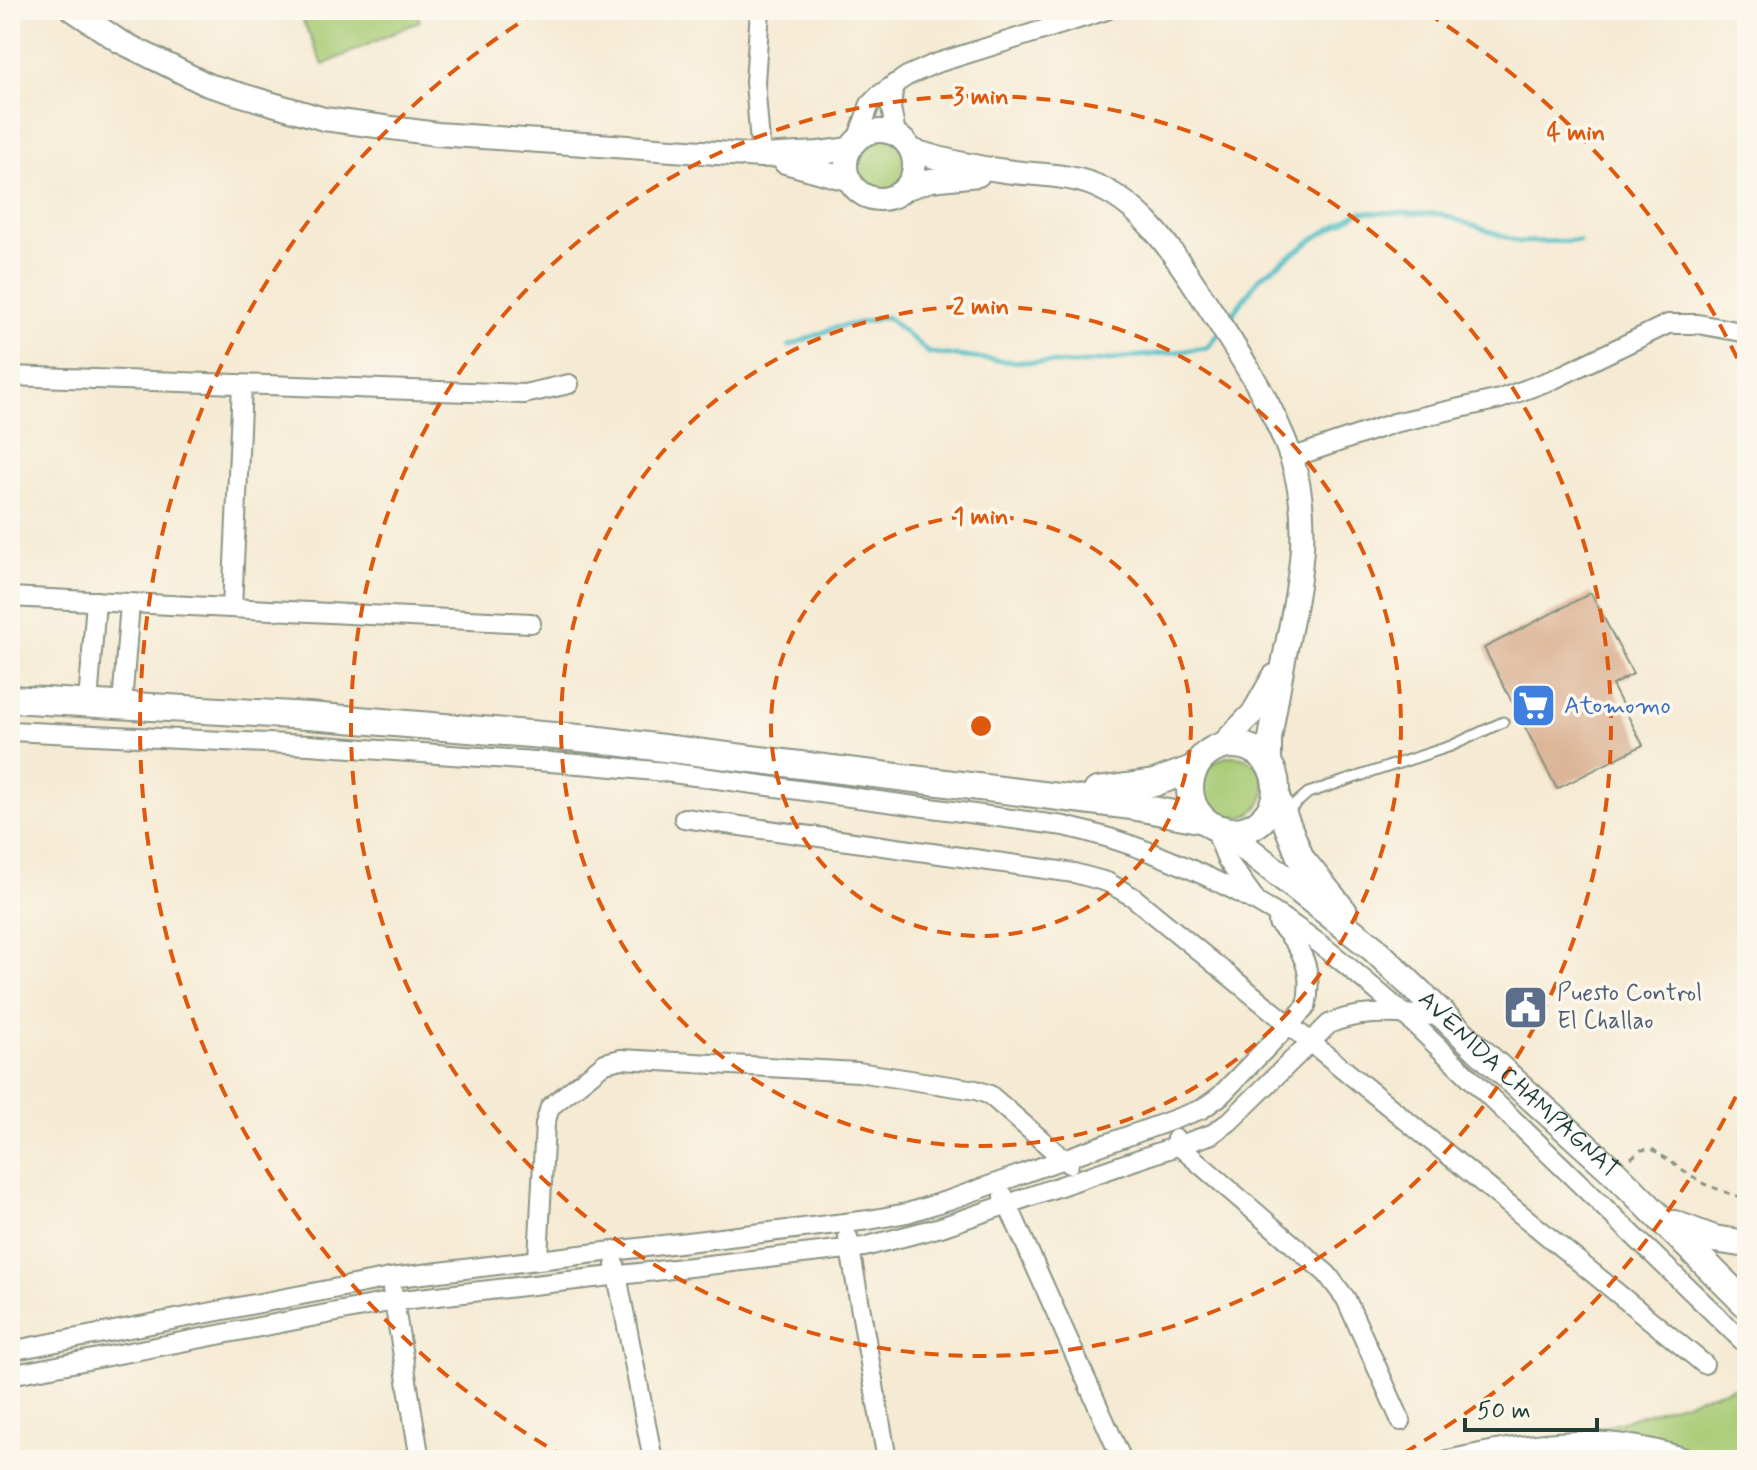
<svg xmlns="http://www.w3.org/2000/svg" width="1757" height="1470" viewBox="0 0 1757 1470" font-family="Mynerve,sans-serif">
  <rect width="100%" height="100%" fill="#fbf7ec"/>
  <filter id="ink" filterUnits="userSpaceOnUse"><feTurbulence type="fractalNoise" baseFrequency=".0125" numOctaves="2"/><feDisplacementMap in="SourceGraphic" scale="16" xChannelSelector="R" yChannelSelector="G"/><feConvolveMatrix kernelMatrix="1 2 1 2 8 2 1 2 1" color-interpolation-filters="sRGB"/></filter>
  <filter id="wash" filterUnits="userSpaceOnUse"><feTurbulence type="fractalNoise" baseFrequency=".006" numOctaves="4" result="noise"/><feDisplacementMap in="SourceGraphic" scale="32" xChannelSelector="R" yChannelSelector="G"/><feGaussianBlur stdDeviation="1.8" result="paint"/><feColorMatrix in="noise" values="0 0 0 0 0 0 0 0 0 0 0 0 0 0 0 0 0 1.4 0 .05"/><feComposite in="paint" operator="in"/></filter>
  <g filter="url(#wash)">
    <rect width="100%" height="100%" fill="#f5ead3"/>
    <g fill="#a7cb74" stroke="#638454" stroke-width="2">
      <polygon points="298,10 415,10 420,21 323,65"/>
      <circle cx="880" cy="165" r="29"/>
      <circle cx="1234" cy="787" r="31"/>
      <polygon points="1747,1383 1747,1460 1691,1460 1557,1441"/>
    </g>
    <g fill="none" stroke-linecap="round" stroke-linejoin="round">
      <g stroke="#4dbbc3" stroke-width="5">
        <polyline points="1226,323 1260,277 1320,235 1360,212 1441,214 1519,242 1579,241"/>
        <polyline points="789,346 834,328 887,317 929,353 1003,361 1075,364 1207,348 1218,334"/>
      </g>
    </g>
    <g id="blocks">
      <polygon fill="#dbb496" points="1591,593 1633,674 1612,685 1643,745 1557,789 1484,648"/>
    </g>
  </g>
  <g filter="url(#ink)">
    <use href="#blocks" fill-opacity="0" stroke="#8a9484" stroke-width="2"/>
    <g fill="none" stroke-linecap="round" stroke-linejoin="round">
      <defs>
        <polyline id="service" points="1285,813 1308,793 1451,746 1503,722"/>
        <g id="minor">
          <polyline points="760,10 755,82 761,156"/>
          <polyline points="894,84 891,108 896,134"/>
          <polyline points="857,140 870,104 879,95 907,76 934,64 1107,10"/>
          <polyline points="10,376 524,394 569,384"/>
          <polyline points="1291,458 1394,423 1500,399 1554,379 1668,324 1698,324 1747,333"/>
          <polyline points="10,597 531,623"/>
          <polyline points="232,608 242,385"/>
          <polyline points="88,703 96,601"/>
          <polyline points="122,705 130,603"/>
          <path d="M10,731L309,745L592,765L665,772L1064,826C1132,841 1197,869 1258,903C1312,933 1358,975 1405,1015L1747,1345"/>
          <polyline points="684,818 1074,873 1107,882 1133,897 1704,1364"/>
          <polyline points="1214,827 1227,860 1255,899"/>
          <polyline points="1176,1139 1179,1146 1327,1274 1346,1299 1401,1421"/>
          <polyline points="1004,1196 1122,1460"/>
          <polyline points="848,1237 887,1460"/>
          <polyline points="538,1259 545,1124 550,1107 605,1063 621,1059 858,1072 976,1090 990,1095 1069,1164"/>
          <polyline points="615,1265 653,1460"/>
          <polyline points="392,1289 420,1460"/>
          <path d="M10,1351L390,1278L869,1220L907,1213L952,1199L1167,1122L1202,1109L1220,1096L1306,1007C1314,971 1303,948 1278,923"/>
          <path d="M10,1375L394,1301L864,1247L941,1227L1212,1134L1229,1122L1329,1024C1364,1008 1405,1015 1442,1016"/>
          <path d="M1447,1460C1535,1441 1603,1429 1691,1460"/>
        </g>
        <g id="tertiary">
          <polyline points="73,10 119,41 208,85 324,119 437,134 761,156 819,153 850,149"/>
          <circle cx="880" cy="165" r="34"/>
          <path d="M911,150C942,160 973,167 1005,171C1033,175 1063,174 1089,183C1142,202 1174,253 1203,298C1236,349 1271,400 1291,457C1313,520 1299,587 1286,649C1280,679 1275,709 1270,739V765"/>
          <polyline points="785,162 850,180"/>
          <polyline points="904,189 931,180 978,175"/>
          <polyline points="1220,747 1253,713 1274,676"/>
        </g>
        <g id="secondary">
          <polyline points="10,699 309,716 591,739 1132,806 1204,820"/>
          <circle cx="1233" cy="788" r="43"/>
          <polyline points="1097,791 1154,783 1195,768"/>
          <polyline points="1276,797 1301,859 1344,912"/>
          <path id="s1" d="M1222,829L1374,949L1478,1049L1615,1173L1747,1305"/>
          <polyline points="1674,1224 1714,1239 1747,1244"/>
        </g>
      </defs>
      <use href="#service" stroke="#8a9484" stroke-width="13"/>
      <use href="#minor" stroke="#8a9484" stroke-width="22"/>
      <use href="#tertiary" stroke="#8a9484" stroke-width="26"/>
      <use href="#secondary" stroke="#8a9484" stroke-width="30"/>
      <polyline stroke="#8a9484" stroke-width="3" stroke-dasharray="6 6" stroke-linecap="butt" points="1631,1158 1641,1150 1652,1149 1704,1184 1747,1200"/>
      <use href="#service" stroke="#fff" stroke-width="9"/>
      <use href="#minor" stroke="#fff" stroke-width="18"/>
      <use href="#tertiary" stroke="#fff" stroke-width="22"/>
      <use href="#secondary" stroke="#fff" stroke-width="26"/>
    </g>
  </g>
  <g fill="none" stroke="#de580e" stroke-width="4" stroke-dasharray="14 10">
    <circle cx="981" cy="726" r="210"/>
    <circle cx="981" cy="726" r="420"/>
    <circle cx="981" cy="726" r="630"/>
    <path d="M1746 1075A841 841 0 0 1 1395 1458M567 1458A841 841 0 0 1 535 13M1427 13A841 841 0 0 1 1746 377"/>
  </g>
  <defs>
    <symbol id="supermarket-square" viewBox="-11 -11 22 22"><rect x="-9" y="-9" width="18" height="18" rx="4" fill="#3f7fe0" stroke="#fbf7ec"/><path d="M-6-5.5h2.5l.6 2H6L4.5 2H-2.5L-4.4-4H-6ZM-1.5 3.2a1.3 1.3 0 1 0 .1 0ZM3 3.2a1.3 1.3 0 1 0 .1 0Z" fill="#fff"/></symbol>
    <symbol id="civic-square" viewBox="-11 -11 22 22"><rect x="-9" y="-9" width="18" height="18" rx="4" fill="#5c6f8a" stroke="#fbf7ec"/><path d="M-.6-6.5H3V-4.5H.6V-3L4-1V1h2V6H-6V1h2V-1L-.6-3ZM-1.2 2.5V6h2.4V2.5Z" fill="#fff"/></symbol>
  </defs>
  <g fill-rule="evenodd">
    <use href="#supermarket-square" x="1508" y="680" width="51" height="51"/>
    <use href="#civic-square" x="1500" y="982" width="51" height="51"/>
  </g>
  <g text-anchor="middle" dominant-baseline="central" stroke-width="7" stroke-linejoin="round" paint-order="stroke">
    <g font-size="24" fill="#366cbe" stroke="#fbf7ec" text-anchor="start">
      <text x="1564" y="706">Atomomo</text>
    </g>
    <g font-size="24" fill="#4e5e75" stroke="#fbf7ec" text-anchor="start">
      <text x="1557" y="993">Puesto Control<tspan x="1557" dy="28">El Challao</tspan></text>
    </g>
    <g font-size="24" fill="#1f3d34" stroke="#fbf7ec">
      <text stroke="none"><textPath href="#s1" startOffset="392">AVENIDA CHAMPAGNAT</textPath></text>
    </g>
  </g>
  <circle cx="981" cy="726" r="12" fill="#de580e" stroke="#fbf7ec" stroke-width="4"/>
  <g font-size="24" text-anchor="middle" font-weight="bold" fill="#de580e" stroke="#fbf7ec" stroke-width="7" stroke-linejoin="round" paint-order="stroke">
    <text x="981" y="104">3 min</text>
    <text x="1576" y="140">4 min</text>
    <text x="981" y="314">2 min</text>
    <text x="981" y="524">1 min</text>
  </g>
  <rect width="1757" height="1470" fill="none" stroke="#fbf7ec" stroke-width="40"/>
  <path d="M1465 1418v12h132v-12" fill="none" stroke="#1f3d34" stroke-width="4"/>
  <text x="1477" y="1418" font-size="24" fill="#1f3d34" stroke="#fbf7ec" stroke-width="6" paint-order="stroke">50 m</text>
</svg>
